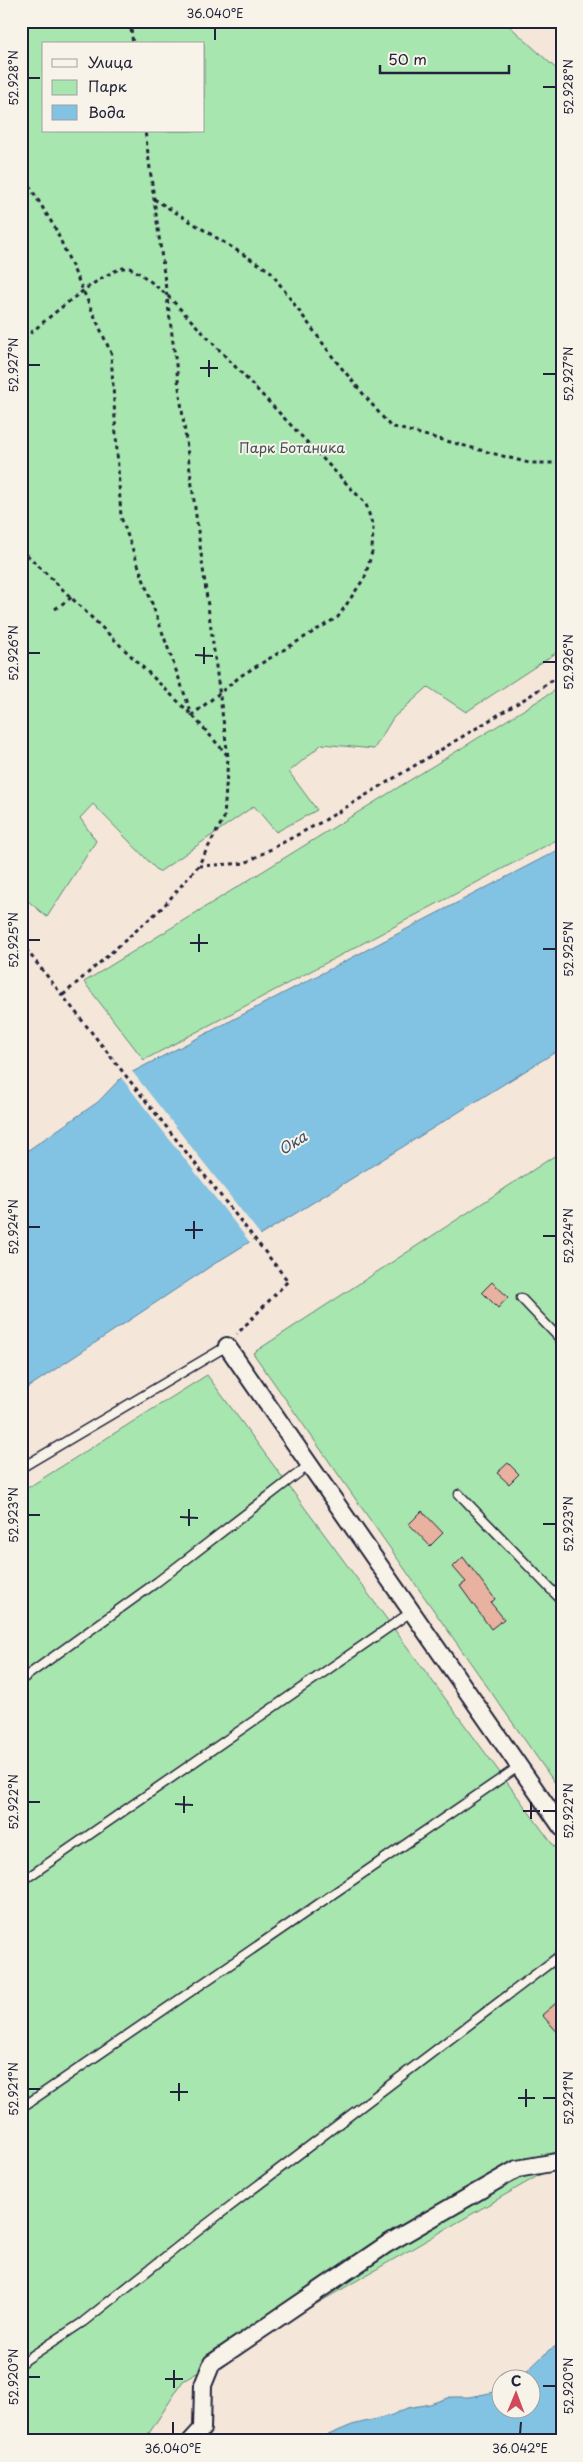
<svg xmlns="http://www.w3.org/2000/svg" width="583" height="2462" viewBox="0 0 583 2462" font-family="'Playpen Sans',sans-serif">
  <rect width="100%" height="100%" fill="#f4e6d9"/>
  <filter id="ink" filterUnits="userSpaceOnUse"><feTurbulence type="fractalNoise" baseFrequency=".02" numOctaves="2"/><feDisplacementMap in="SourceGraphic" scale="10" xChannelSelector="R" yChannelSelector="G"/><feConvolveMatrix kernelMatrix="1 2 1 2 8 2 1 2 1" color-interpolation-filters="sRGB"/></filter>
  <g filter="url(#ink)">
    <g fill="#a7e6ae" stroke="#648474" fill-rule="evenodd">
      <path d="M21,21H504L562,74V649L466,712L428,687L393,718L374,749L322,744L289,772L317,810L276,832L254,806L159,872L93,804L80,818L96,841L47,917L21,895ZM44,44H204V131H44Z"/>
      <polygon points="562,686 562,837 144,1060 84,982"/>
      <polygon points="562,1151 562,1793 253,1353"/>
      <polygon points="207,1375 562,1857 562,2162 183,2381 144,2441 21,2441 21,1492"/>
    </g>
    <g fill="#82c2e2" stroke="#5c829f">
      <polygon points="562,848 562,1048 214,1264 21,1392 21,1155 98,1102 121,1078"/>
      <polygon points="562,2343 562,2441 314,2441 352,2425 392,2415 407,2408 430,2404 450,2397 469,2397 500,2391 500,2410 530,2410 530,2380 519,2379 549,2350"/>
    </g>
    <polygon fill="#f4e6d9" points="131,1070 263,1238 252,1245 120,1076"/>
    <g fill="#e9b19f" stroke="#22223b">
      <polygon points="492,1282 508,1297 498,1308 482,1292"/>
      <polygon points="508,1463 519,1474 509,1484 497,1473"/>
      <polygon points="422,1511 443,1533 430,1546 409,1524"/>
      <polygon points="463,1557 495,1599 491,1603 504,1619 491,1629 460,1586 466,1582 453,1567"/>
      <polygon points="562,1998 562,2037 542,2015"/>
    </g>
    <g fill="none" stroke-linecap="round" stroke-linejoin="round">
      <defs>
        <g id="lane">
          <polyline points="521,1298 562,1341"/>
          <polyline points="21,1468 227,1346"/>
          <polyline points="459,1494 562,1601"/>
          <polyline points="21,1680 157,1582 309,1465"/>
          <polyline points="21,1882 411,1612"/>
          <polyline points="21,2108 518,1767"/>
          <polyline points="21,2363 83,2322 199,2230 562,1954"/>
        </g>
        <g id="street">
          <polyline points="227,1346 562,1828"/>
          <polyline points="191,2441 202,2429 203,2385 212,2363 387,2244 517,2169 562,2161"/>
        </g>
      </defs>
      <use href="#lane" stroke="#22223b" stroke-width="11"/>
      <use href="#street" stroke="#22223b" stroke-width="20"/>
      <g stroke="#22223b" stroke-width="3" stroke-dasharray="4 4" stroke-linecap="butt">
        <polyline points="130,21 133,44"/>
        <path d="M21,172L55,228L111,353L121,517L192,715L242,675L338,617L365,577L372,552L373,527L366,504L167,295C158,288 138,270 129,268C110,263 38,327 21,341"/>
        <polyline points="154,199 270,271 335,360 390,426 529,463 562,463"/>
        <polyline points="21,549 192,715 228,756"/>
        <polyline points="55,609 72,597"/>
        <polyline points="21,841 27,869 21,880"/>
        <polyline points="199,866 245,863 325,820 531,695 562,673"/>
        <polyline points="21,943 288,1281 237,1334"/>
        <polyline points="63,995 163,907 198,866 224,818 228,757 145,131"/>
      </g>
      <use href="#lane" stroke="#f7f3e8" stroke-width="8"/>
      <use href="#street" stroke="#f7f3e8" stroke-width="16"/>
    </g>
  </g>
  <path fill="none" stroke="#22223b" stroke-width="2" d="M215,40V28M28,78H40M543,87H556M28,365H40M200,368H218M543,374H556M209,377V360M28,653H40M195,655L213,656M543,662H556M204,664V647M28,940H40M190,943H208M543,949H556M199,952V934M28,1227H40M185,1230H203M543,1236H556M194,1239V1221M28,1515H40M180,1517L198,1518M543,1524H556M189,1526V1509M28,1802H40M175,1804L193,1805M523,1811H540M543,1811H556M184,1813V1796M531,1819V1802M28,2089H40M170,2092H188M518,2098H535M543,2098H556M179,2101V2083M526,2107V2089M28,2377H40M165,2379H183M543,2386H556M174,2388V2370M173,2434V2422M520,2434L521,2422"/>
  <g text-anchor="middle" dominant-baseline="central" stroke-width="4" stroke-linejoin="round" paint-order="stroke">
    <g font-size="14" fill="#435358" stroke="#f7f3e8">
      <text x="292" y="447">Парк Ботаника</text>
    </g>
    <g font-size="15" font-style="italic" fill="#3f526d" stroke="#f7f3e8">
      <text transform="translate(292 1142) rotate(-32)">Ока</text>
    </g>
  </g>
  <rect width="583" height="2462" fill="none" stroke="#f7f3e8" stroke-width="55"/>
  <rect x="42" y="42" width="162" height="90" fill="#f7f3e8" stroke="#a29fa3"/>
  <rect x="52" y="59" width="25" height="8" fill="#f7f3e8" stroke="#a29fa3"/>
  <text x="88" y="68" font-size="15" fill="#22223b">Улица</text>
  <rect x="52" y="80" width="25" height="15" fill="#a7e6ae" stroke="#a29fa3"/>
  <text x="88" y="92" font-size="15" fill="#22223b">Парк</text>
  <rect x="52" y="105" width="25" height="15" fill="#82c2e2" stroke="#a29fa3"/>
  <text x="88" y="118" font-size="15" fill="#22223b">Вода</text>
  <g transform="translate(516 2394) rotate(1)"><circle r="24" fill="#f7f3e8" stroke="#a29fa3"/>
  <path d="M0-4L9 19L0 12L-9 19Z" fill="#d1495b"/>
  <text y="-8" font-size="14" font-weight="bold" text-anchor="middle" fill="#22223b">С</text>
  </g>
  <path d="M380 65v8h129v-8" fill="none" stroke="#22223b" stroke-width="2.5"/>
  <text x="388" y="65" font-size="15" fill="#22223b" stroke="#f7f3e8" stroke-width="4" paint-order="stroke">50 m</text>
  <rect x="28" y="28" width="528" height="2406" fill="none" stroke="#22223b" stroke-width="2"/>
  <g font-size="12" text-anchor="middle" fill="#22223b">
    <text x="215" y="18">36.040°E</text>
    <text transform="translate(14 78) rotate(-90)" y="4">52.928°N</text>
    <text transform="translate(569 87) rotate(-90)" y="4">52.928°N</text>
    <text transform="translate(14 365) rotate(-90)" y="4">52.927°N</text>
    <text transform="translate(569 374) rotate(-90)" y="4">52.927°N</text>
    <text transform="translate(14 653) rotate(-90)" y="4">52.926°N</text>
    <text transform="translate(569 662) rotate(-90)" y="4">52.926°N</text>
    <text transform="translate(14 940) rotate(-90)" y="4">52.925°N</text>
    <text transform="translate(569 949) rotate(-90)" y="4">52.925°N</text>
    <text transform="translate(14 1227) rotate(-90)" y="4">52.924°N</text>
    <text transform="translate(569 1236) rotate(-90)" y="4">52.924°N</text>
    <text transform="translate(14 1515) rotate(-90)" y="4">52.923°N</text>
    <text transform="translate(569 1524) rotate(-90)" y="4">52.923°N</text>
    <text transform="translate(14 1802) rotate(-90)" y="4">52.922°N</text>
    <text transform="translate(569 1811) rotate(-90)" y="4">52.922°N</text>
    <text transform="translate(14 2089) rotate(-90)" y="4">52.921°N</text>
    <text transform="translate(569 2098) rotate(-90)" y="4">52.921°N</text>
    <text transform="translate(14 2377) rotate(-90)" y="4">52.920°N</text>
    <text transform="translate(569 2386) rotate(-90)" y="4">52.920°N</text>
    <text x="173" y="2453">36.040°E</text>
    <text x="520" y="2453">36.042°E</text>
  </g>
</svg>
